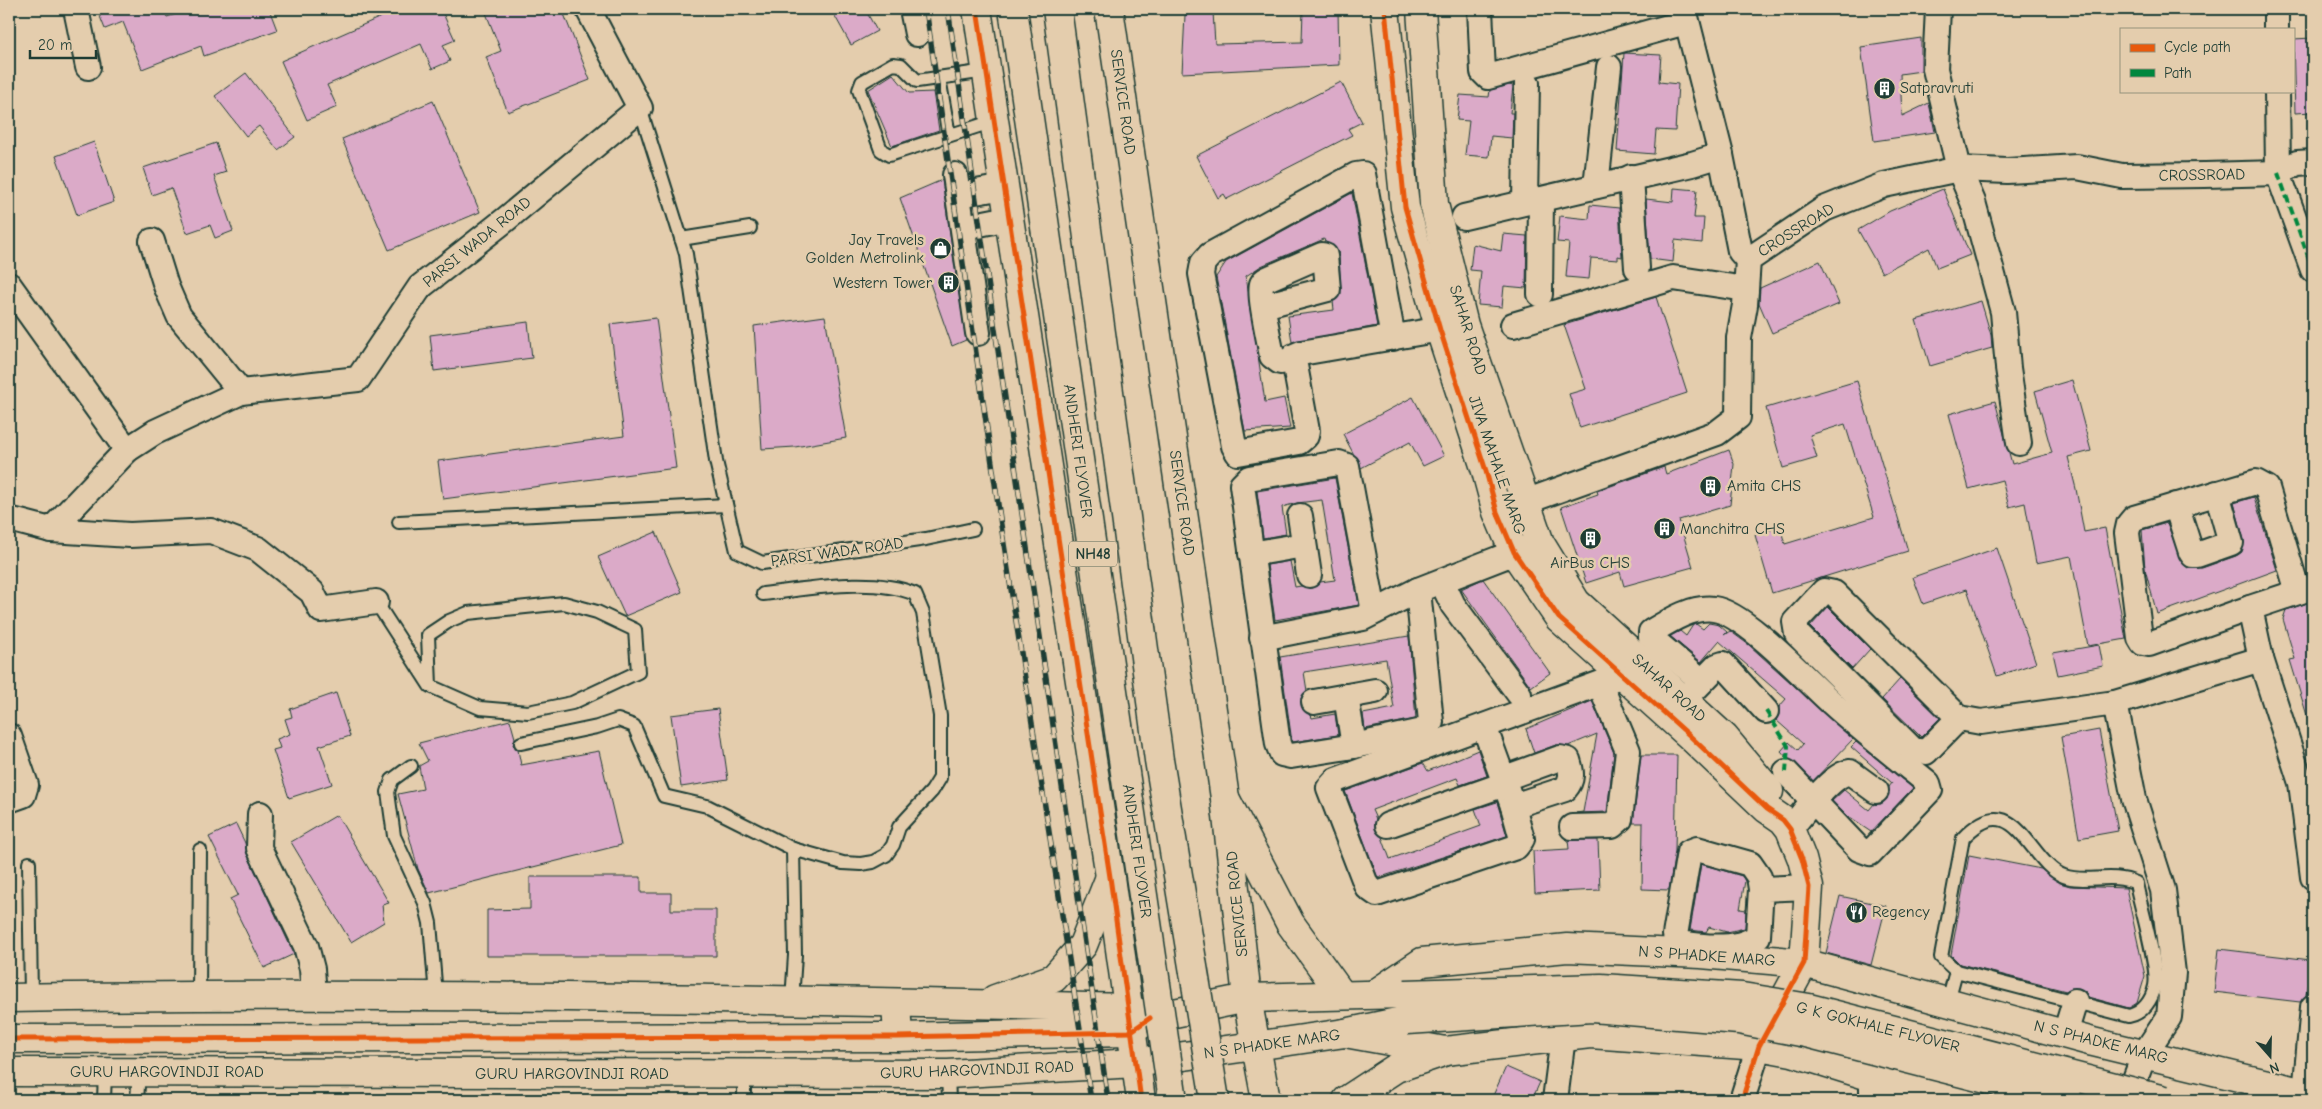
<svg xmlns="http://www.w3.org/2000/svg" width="2322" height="1109" viewBox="0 0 2322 1109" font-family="'Comic Neue',sans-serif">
  <rect width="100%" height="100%" fill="#e4cdad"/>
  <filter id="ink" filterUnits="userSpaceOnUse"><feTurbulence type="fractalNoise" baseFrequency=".02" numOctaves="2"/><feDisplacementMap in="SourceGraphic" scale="10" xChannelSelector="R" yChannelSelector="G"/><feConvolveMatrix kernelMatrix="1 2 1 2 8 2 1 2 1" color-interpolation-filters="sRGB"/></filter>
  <g filter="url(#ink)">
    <g fill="#dbaac8" stroke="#1f3d34">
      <polygon points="97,9 163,9 167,17 192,9 269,9 277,30 204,56 201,46 142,69 123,22 105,29"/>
      <polygon points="399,9 441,9 455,40 443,45 450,61 432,69 421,44 327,85 337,107 307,120 281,61"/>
      <polygon points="495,9 562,9 590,80 508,112 486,57 501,51 486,13"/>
      <polygon points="831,9 865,9 877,31 851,45"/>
      <polygon points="1303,9 1338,9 1339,65 1182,73 1185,15 1213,12 1215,44 1302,42"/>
      <polygon points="1921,38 1921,71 1900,74 1902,116 1929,103 1935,132 1874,141 1861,47"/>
      <polygon points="2313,38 2313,112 2295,113 2293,39"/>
      <polygon points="1624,53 1661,55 1659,82 1678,84 1675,131 1656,130 1654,154 1617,151"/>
      <polygon points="246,73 295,137 278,150 259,126 246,136 215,96"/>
      <polygon points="893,74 909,93 933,92 939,130 892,146 868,90"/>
      <polygon points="1341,82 1362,122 1348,129 1352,135 1227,199 1224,194 1218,198 1196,156"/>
      <polygon points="1509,85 1513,86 1510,113 1513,113 1512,138 1491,136 1489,157 1465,155 1469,121 1457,120 1460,95 1489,97 1490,90"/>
      <polygon points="433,101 480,212 389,250 342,139"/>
      <polygon points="94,142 114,202 77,215 56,156"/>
      <polygon points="216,143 226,172 214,176 233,231 215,238 210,225 187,233 171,188 152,195 143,168"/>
      <polygon points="942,180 966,340 952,346 900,198"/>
      <polygon points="1674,188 1697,190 1694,218 1704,218 1702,243 1675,240 1673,262 1650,259 1646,199 1673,202"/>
      <polygon points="1943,189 1970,255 1937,268 1929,248 1882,273 1858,230 1890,211"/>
      <polygon points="1352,193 1377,326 1292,342 1288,316 1334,310 1333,301 1341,294 1339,254 1335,247 1325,242 1324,239 1261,266 1246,276 1265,402 1284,398 1290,428 1245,431 1216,277 1226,262"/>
      <polygon points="1590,205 1619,208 1622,257 1618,256 1618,260 1591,258 1589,279 1566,277 1569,243 1557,242 1560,216 1589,219"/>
      <polygon points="1503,234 1527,236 1526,288 1504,286 1502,307 1478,305 1481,271 1470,270 1473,244 1501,251"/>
      <polygon points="1820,261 1839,304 1772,333 1759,303 1760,288"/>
      <polygon points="1656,297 1687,393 1580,428 1569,394 1586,389 1564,325"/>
      <polygon points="1981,301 1991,335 1992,348 1930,366 1916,320"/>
      <polygon points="825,316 846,438 795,447 762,449 754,326"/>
      <polygon points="656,318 676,468 443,499 438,461 624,436 610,324"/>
      <polygon points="528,322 532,358 434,371 430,335"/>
      <polygon points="2072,380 2091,451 2068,457 2076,489 2084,532 2105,528 2126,639 2088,646 2071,556 2036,563 2025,503 2009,507 2002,480 1969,489 1949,414 1995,401 2012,464 2052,453 2035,391"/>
      <polygon points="1857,381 1908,551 1772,593 1755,535 1780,527 1785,544 1874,517 1845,424 1810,435 1817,458 1783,468 1766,408"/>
      <polygon points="1413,397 1444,456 1423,466 1410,442 1361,468 1343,434"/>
      <polygon points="1729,450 1734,464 1730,505 1679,520 1693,567 1624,586 1620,572 1586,583 1561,507 1598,494 1597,491 1664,467 1666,474"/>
      <polygon points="1335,478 1359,605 1275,620 1267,565 1290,561 1295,587 1301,586 1312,588 1320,582 1335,580 1322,500 1297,503 1282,507 1286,534 1263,538 1257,491"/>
      <polygon points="2254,497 2277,570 2157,614 2145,569 2142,530 2167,523 2182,563 2187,567 2202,568 2236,556 2242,552 2244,540 2234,503"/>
      <polygon points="656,532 682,592 625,616 598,557"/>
      <polygon points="1997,548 2036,663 1997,676 1967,589 1923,604 1913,577"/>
      <polygon points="1483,579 1550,673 1531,687 1461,589"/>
      <polygon points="2313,601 2313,721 2309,722 2290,660 2295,659 2283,619 2286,610"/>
      <polygon points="1828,607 1870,649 1852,669 1810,627"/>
      <polygon points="1709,623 1719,625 1727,632 1724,635 1730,631 1749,645 1853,739 1813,781 1796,763 1788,759 1781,751 1789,742 1798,750 1803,744 1776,720 1779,715 1779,707 1786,699 1719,641 1701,662 1670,636 1680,631 1686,636 1693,625 1696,624 1703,629"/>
      <polygon points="1409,636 1416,719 1365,729 1363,714 1394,708 1386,659 1304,672 1307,691 1301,698 1303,710 1311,715 1312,718 1335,714 1338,735 1292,742 1280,657"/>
      <polygon points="2099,645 2103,666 2058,675 2053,653"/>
      <polygon points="1900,679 1940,718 1921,737 1882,699"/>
      <polygon points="336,693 350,736 319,746 332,784 289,798 273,750 280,748 277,739 290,734 285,719 292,717 290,709"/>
      <polygon points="1592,701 1614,753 1607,812 1576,813 1583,812 1597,734 1568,746 1556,745 1534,753 1526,729"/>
      <polygon points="718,709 728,780 681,787 671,715"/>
      <polygon points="510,720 515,738 513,745 518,750 521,765 599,751 621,845 429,893 418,869 398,794 423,789 419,766 428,761 419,743"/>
      <polygon points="2099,730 2118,831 2079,838 2061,737"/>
      <polygon points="1856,742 1913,788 1871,832 1847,816 1832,801 1844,790 1869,810 1874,804 1881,804 1887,799 1889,787 1892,783 1851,747"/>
      <polygon points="1478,750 1487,776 1460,785 1457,778 1372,810 1376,819 1375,829 1382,837 1390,859 1481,826 1475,809 1497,802 1507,836 1378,878 1345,791 1423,763 1428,771"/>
      <polygon points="1641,755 1677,755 1675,851 1669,890 1642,889 1643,823 1633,823"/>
      <polygon points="337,815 389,903 382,905 384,922 351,942 291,842"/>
      <polygon points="236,824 245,843 247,854 294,954 264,968 230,899 238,895 209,837"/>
      <polygon points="1568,840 1598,840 1600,890 1535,893 1533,851 1569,849"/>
      <polygon points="1969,855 2041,869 2060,883 2070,886 2126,888 2145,976 2137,1003 2129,1008 2088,997 2085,991 2078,988 2071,988 2066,991 1960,964 1951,955"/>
      <polygon points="1701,864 1742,876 1745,881 1740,909 1746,910 1745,928 1727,932 1709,927 1706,932 1690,930"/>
      <polygon points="530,877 641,877 641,893 671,893 671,910 716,910 716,956 487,956 487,910 530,909"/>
      <polygon points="1840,896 1886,906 1871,965 1826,953"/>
      <polygon points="2219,949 2311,960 2306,995 2300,1002 2214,992"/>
      <polygon points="1506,1067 1540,1082 1532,1100 1491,1100"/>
    </g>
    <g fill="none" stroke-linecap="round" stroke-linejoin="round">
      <defs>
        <g id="lane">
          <polyline points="986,71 917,81 901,65 893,64 862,82 859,90 881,150 889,155 994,121"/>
          <polyline points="939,78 949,135"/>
          <polyline points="640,108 686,254 716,461 737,551 762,563 926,539 973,529"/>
          <polyline points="681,239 750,228"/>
          <polyline points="399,522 726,505"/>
          <polyline points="376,602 430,686 480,708 528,712 572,703 638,672 635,630 597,612 564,603 468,613 449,621 428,635 430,686"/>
          <path d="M521,743L597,727L618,720L634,726L664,796L707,806L793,849L843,863L861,864L873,862L886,855L893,845L899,827L932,791L940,778V716L923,613L915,594C872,576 809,589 763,594"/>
          <polyline points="411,766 392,780 388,792 394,836 425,903 430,923 436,996"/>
          <polyline points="29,863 31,997"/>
          <polyline points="199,995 200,850"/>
          <polyline points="792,1001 795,955 793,849"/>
          <path d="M1948,1001L1956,971L1941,957L1963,838C2015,783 2028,863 2064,876C2085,884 2112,872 2136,883C2140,905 2159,967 2155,986C2152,1000 2143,1013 2129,1016L1956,971"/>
          <polyline points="948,1074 949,1100"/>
          <polyline points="104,1100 105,1072"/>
          <polyline points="137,1100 139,1072"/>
          <polyline points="744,1100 744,1074"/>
        </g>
        <g id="street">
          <polyline points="76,9 88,67"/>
          <polyline points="912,9 917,34"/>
          <polyline points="1480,9 1483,72 1488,77 1686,22"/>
          <polyline points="1938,9 1935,69 1959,169 1973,202 2003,312 2008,368 2019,443"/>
          <polyline points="2276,9 2276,29"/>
          <polyline points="2277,91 2278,173 2313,270"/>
          <polyline points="1721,155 1740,251 1748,260"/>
          <polyline points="955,175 978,333"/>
          <polyline points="1631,177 1637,268"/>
          <polyline points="1596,186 1609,67"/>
          <polyline points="959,195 1004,187"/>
          <polyline points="1525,202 1527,83"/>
          <polyline points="1464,217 1692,164 1721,155 1684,9"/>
          <polyline points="964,227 1009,218"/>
          <polyline points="152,241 166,286 179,316 241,392"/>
          <polyline points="9,285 127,450"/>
          <polyline points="1540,294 1541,199"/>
          <path d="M1264,306L1328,289L1325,256L1322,255L1267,279C1265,280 1263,282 1262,284C1258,292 1270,344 1272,356L1280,362L1294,360"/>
          <polyline points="1513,325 1673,278 1746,289"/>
          <polyline points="1393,338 1363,174 1356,175 1210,255 1203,263 1201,274 1234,446 1238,453 1299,442 1306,436 1307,431 1294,360 1294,356 1301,353 1459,326"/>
          <polyline points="2176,505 2191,552 2193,555 2197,555 2231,543 2217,493"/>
          <polyline points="1497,512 1717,433 1738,417 1739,338 1745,305 1748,260 1824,209 1884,185 1959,169 2007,171 2077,167 2122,176 2205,175 2278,173 2297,163 2313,162"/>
          <polyline points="1300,516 1309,575"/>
          <polyline points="9,519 51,530 130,535 211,531 258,549 312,592 321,610 376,602"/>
          <polyline points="51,530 127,450 155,432 241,392 358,379 420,287 505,220 640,108 588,9"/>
          <polyline points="1251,554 1304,545"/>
          <polyline points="1442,582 1453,605 1519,694"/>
          <polyline points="2313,587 2250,608 2261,659 2301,783 2313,877"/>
          <polyline points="2250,608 2149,644 2143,643 2140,638 2127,533 2129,524 2134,518 2256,482 2267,488 2298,592"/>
          <polyline points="1374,612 1347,466 1339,463 1249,478 1242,485 1278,744 1282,754 1291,756 1354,746 1423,731 1431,722 1418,590"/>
          <polyline points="1262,638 1363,618 1418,590 1531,546"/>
          <path d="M1702,681L1651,638V632C1669,621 1692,606 1714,609C1745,613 1806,680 1832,703C1863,731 1896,757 1928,783L1930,790L1870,853L1859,849L1786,772"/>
          <polyline points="1692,692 1717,666 1723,664 1766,711"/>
          <polyline points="1346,696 1354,746"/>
          <polyline points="1314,702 1375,691"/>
          <polyline points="2115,703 2261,659"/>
          <polyline points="1959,718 1926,752 1913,750 1797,634 1795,622 1824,591 1834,593 1959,718 1981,722 2115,703 2134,799 2163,890 2173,973 2169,1017 2145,1053 2127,1100"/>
          <polyline points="1484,726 1513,806 1522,839 1516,847 1377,894 1367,887 1329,788 1336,780 1623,675"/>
          <polyline points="9,736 26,785 23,795 9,800"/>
          <path d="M1502,779L1560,758L1568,760C1572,772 1573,780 1565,789L1513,806"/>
          <polyline points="260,814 259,848 306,946 312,969 314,994"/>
          <polyline points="1388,825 1505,784"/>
          <polyline points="1572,827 1612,826 1620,819 1628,751 1600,684"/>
          <path d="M1790,829C1803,814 1831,774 1850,772L1876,791"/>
          <path d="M1761,889L1758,936C1738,951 1704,947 1681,943L1675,935L1689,852L1697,849L1750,864L1759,877L1761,889L1809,887"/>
          <polyline points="2065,1034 2075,1001"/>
          <polyline points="2305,1093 2313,1007"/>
          <polyline points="1555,1100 1563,1037"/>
          <polyline points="1742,1100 1759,1046"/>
          <polyline points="1872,1100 1872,1077"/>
        </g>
        <g id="secondary">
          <polyline points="977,9 1110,877 1141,1100"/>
          <polyline points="1109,9 1225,798 1247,998 1266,1100"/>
          <polyline points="1385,9 1405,207 1440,330 1486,471 1497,512 1514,552 1559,618 1689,735 1767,809 1783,820 1790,829 1802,859 1809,887 1804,963 1759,1046"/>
          <polyline points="1421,9 1434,204 1464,325 1540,543 1576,602 1724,737 1769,791"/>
          <polyline points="1376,993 1422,962 1567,948 1701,954 1804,963 2093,1042 2313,1095"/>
          <polyline points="1345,1033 1445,1051 1590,1034 1759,1046 1792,1052 1872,1077 1970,1100"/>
          <polyline points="9,1039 898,1037 1130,1032 1150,1018"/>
          <polyline points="1347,1100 1396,1068 1443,1052"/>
        </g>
        <g id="primary">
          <polyline points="1225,798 1290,923 1342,995"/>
          <path d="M9,998C382,992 755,998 1128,1008L1150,1018L1247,998L1405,994"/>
          <polyline points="995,999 1054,978 1083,945 1110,877"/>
          <polyline points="896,1003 898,1037"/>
          <polyline points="9,1072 948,1074 1135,1063 1345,1033 1407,1020"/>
        </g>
      </defs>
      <use href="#lane" stroke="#1f3d34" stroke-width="16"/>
      <use href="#street" stroke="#1f3d34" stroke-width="28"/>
      <use href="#secondary" stroke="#1f3d34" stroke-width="31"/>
      <use href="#primary" stroke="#1f3d34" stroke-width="31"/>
      <use href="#lane" stroke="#e4cdad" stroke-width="12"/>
      <use href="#street" stroke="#e4cdad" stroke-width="24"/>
      <use href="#secondary" stroke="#e4cdad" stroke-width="28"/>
      <use href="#primary" stroke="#e4cdad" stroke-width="28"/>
      <defs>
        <g id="rail">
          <polyline points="926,9 1001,525 1091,1100"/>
          <polyline points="948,9 1108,1100"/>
        </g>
      </defs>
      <use href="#rail" stroke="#1f3d34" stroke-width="5.5"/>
      <use href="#rail" stroke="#e4cdad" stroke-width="4" stroke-dasharray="11" stroke-linecap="butt"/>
      <defs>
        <g id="primary-bridge">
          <polyline points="1405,994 1601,988 1742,997 1809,1008 2165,1100"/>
          <polyline points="1407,1020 1592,1008 1739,1020 1806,1033 2068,1100"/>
        </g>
        <g id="highway-bridge">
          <polyline points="1013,9 1173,1100"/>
          <polyline points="1057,9 1159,760 1215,1100"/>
        </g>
      </defs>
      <use href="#primary-bridge" stroke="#1f3d34" stroke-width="31" stroke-linecap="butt"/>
      <use href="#highway-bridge" stroke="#1f3d34" stroke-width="31" stroke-linecap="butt"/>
      <use href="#primary-bridge" stroke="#e4cdad" stroke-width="28"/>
      <use href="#highway-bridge" stroke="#e4cdad" stroke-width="28"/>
      <g stroke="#00873e" stroke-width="4" stroke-dasharray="8 4" stroke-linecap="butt">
        <polyline points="2278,173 2313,270"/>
        <polyline points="1766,711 1788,746 1786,772"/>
      </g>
      <defs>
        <g id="cycleway">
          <polyline points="977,9 1110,877 1141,1100"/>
          <polyline points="1385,9 1405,207 1440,330 1486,471 1497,512 1514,552 1559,618 1689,735 1767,809 1783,820 1790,829 1802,859 1809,887 1804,963 1759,1046 1742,1100"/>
          <polyline points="9,1039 898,1037 1130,1032 1150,1018"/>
        </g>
      </defs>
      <use href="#cycleway" stroke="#e4cdad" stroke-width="8"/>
      <use href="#cycleway" stroke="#e8590c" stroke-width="5"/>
    </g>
  </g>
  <defs>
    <symbol id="building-disc" viewBox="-11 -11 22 22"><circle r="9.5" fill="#1f3d34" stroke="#e4cdad"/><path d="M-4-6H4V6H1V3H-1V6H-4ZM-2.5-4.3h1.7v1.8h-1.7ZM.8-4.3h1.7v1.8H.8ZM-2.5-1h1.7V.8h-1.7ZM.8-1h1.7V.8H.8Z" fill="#fff"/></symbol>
    <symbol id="shop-disc" viewBox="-11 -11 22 22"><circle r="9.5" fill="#1f3d34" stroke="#e4cdad"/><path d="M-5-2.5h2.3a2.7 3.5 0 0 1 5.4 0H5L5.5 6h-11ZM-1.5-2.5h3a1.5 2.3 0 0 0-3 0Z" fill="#fff"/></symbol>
    <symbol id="restaurant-disc" viewBox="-11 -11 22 22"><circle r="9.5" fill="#1f3d34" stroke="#e4cdad"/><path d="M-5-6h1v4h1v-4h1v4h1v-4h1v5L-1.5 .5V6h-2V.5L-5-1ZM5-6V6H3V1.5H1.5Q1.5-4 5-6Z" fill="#fff"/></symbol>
  </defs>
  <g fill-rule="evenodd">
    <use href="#building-disc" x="1872" y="76" width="25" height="25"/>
    <use href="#shop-disc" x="928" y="236" width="25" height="25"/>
    <use href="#building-disc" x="936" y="270" width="25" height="25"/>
    <use href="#building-disc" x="1698" y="474" width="25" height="25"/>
    <use href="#building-disc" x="1652" y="516" width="25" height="25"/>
    <use href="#building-disc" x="1578" y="526" width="25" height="25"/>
    <use href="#restaurant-disc" x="1844" y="900" width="25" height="25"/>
  </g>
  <g text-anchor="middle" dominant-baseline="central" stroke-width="5" stroke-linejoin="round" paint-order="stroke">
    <rect fill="#e4cdad" stroke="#5a6858" stroke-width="1" x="1069" y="541.5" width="48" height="25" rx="4"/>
    <g font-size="15" font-weight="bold" fill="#1f3d34">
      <text x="1093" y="554">NH48</text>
    </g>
    <g font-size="16" fill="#1f3d34" stroke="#e4cdad" text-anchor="start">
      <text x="1900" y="88">Satpravruti</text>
      <text x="924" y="240" text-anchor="end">Jay Travels<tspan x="924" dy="18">Golden Metrolink</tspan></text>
      <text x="932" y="283" text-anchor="end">Western Tower</text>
      <text x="1727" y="486">Amita CHS</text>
      <text x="1680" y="529">Manchitra CHS</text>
      <text x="1590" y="563" text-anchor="middle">AirBus CHS</text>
      <text x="1872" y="912">Regency</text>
    </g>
    <g font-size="16" fill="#1f3d34" stroke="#e4cdad">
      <text transform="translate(1123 102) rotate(82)">SERVICE ROAD</text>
      <text transform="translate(2202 175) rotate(-1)">CROSSROAD</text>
      <text transform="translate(1796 230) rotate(-32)">CROSSROAD</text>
      <text transform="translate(477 242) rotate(-39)">PARSI WADA ROAD</text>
      <text transform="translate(1468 330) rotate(73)">SAHAR ROAD</text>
      <text transform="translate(1078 451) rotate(82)">ANDHERI FLYOVER</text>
      <text transform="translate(1497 465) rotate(71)">JIVA MAHALE MARG</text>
      <text transform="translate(1182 503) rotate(82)">SERVICE ROAD</text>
      <text transform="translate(837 552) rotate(-8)">PARSI WADA ROAD</text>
      <text transform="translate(1669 688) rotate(42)">SAHAR ROAD</text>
      <text transform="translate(1137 851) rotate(82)">ANDHERI FLYOVER</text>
      <text transform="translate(1237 904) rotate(-96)">SERVICE ROAD</text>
      <text transform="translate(1707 956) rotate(4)">N S PHADKE MARG</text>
      <text transform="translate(1878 1027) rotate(14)">G K GOKHALE FLYOVER</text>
      <text transform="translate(2101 1042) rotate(14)">N S PHADKE MARG</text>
      <text transform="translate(1272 1044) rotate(-8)">N S PHADKE MARG</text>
      <text transform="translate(977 1070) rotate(-2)">GURU HARGOVINDJI ROAD</text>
      <text x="167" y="1072">GURU HARGOVINDJI ROAD</text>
      <text x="572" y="1074">GURU HARGOVINDJI ROAD</text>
    </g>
  </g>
  <rect width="2322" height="1109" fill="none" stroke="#e4cdad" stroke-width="30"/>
  <rect x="15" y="15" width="2292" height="1079" fill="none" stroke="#1f3d34" stroke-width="2" filter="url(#ink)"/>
  <rect x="2120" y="28" width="175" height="65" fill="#e4cdad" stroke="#95937d"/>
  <rect x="2130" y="44" width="25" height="8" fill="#e8590c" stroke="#95937d"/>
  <text x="2164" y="52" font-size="15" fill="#1f3d34">Cycle path</text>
  <rect x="2130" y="69" width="25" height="8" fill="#00873e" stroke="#95937d"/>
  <text x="2164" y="78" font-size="15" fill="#1f3d34">Path</text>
  <g transform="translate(2270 1056) rotate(160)" stroke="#e4cdad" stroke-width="4" paint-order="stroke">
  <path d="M0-4L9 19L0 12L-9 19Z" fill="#1f3d34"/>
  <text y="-8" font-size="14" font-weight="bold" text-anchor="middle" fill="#1f3d34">N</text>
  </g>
  <path d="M30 50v8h66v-8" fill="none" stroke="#1f3d34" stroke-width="2.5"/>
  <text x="38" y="50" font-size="15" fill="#1f3d34" stroke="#e4cdad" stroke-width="4" paint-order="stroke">20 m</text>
</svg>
